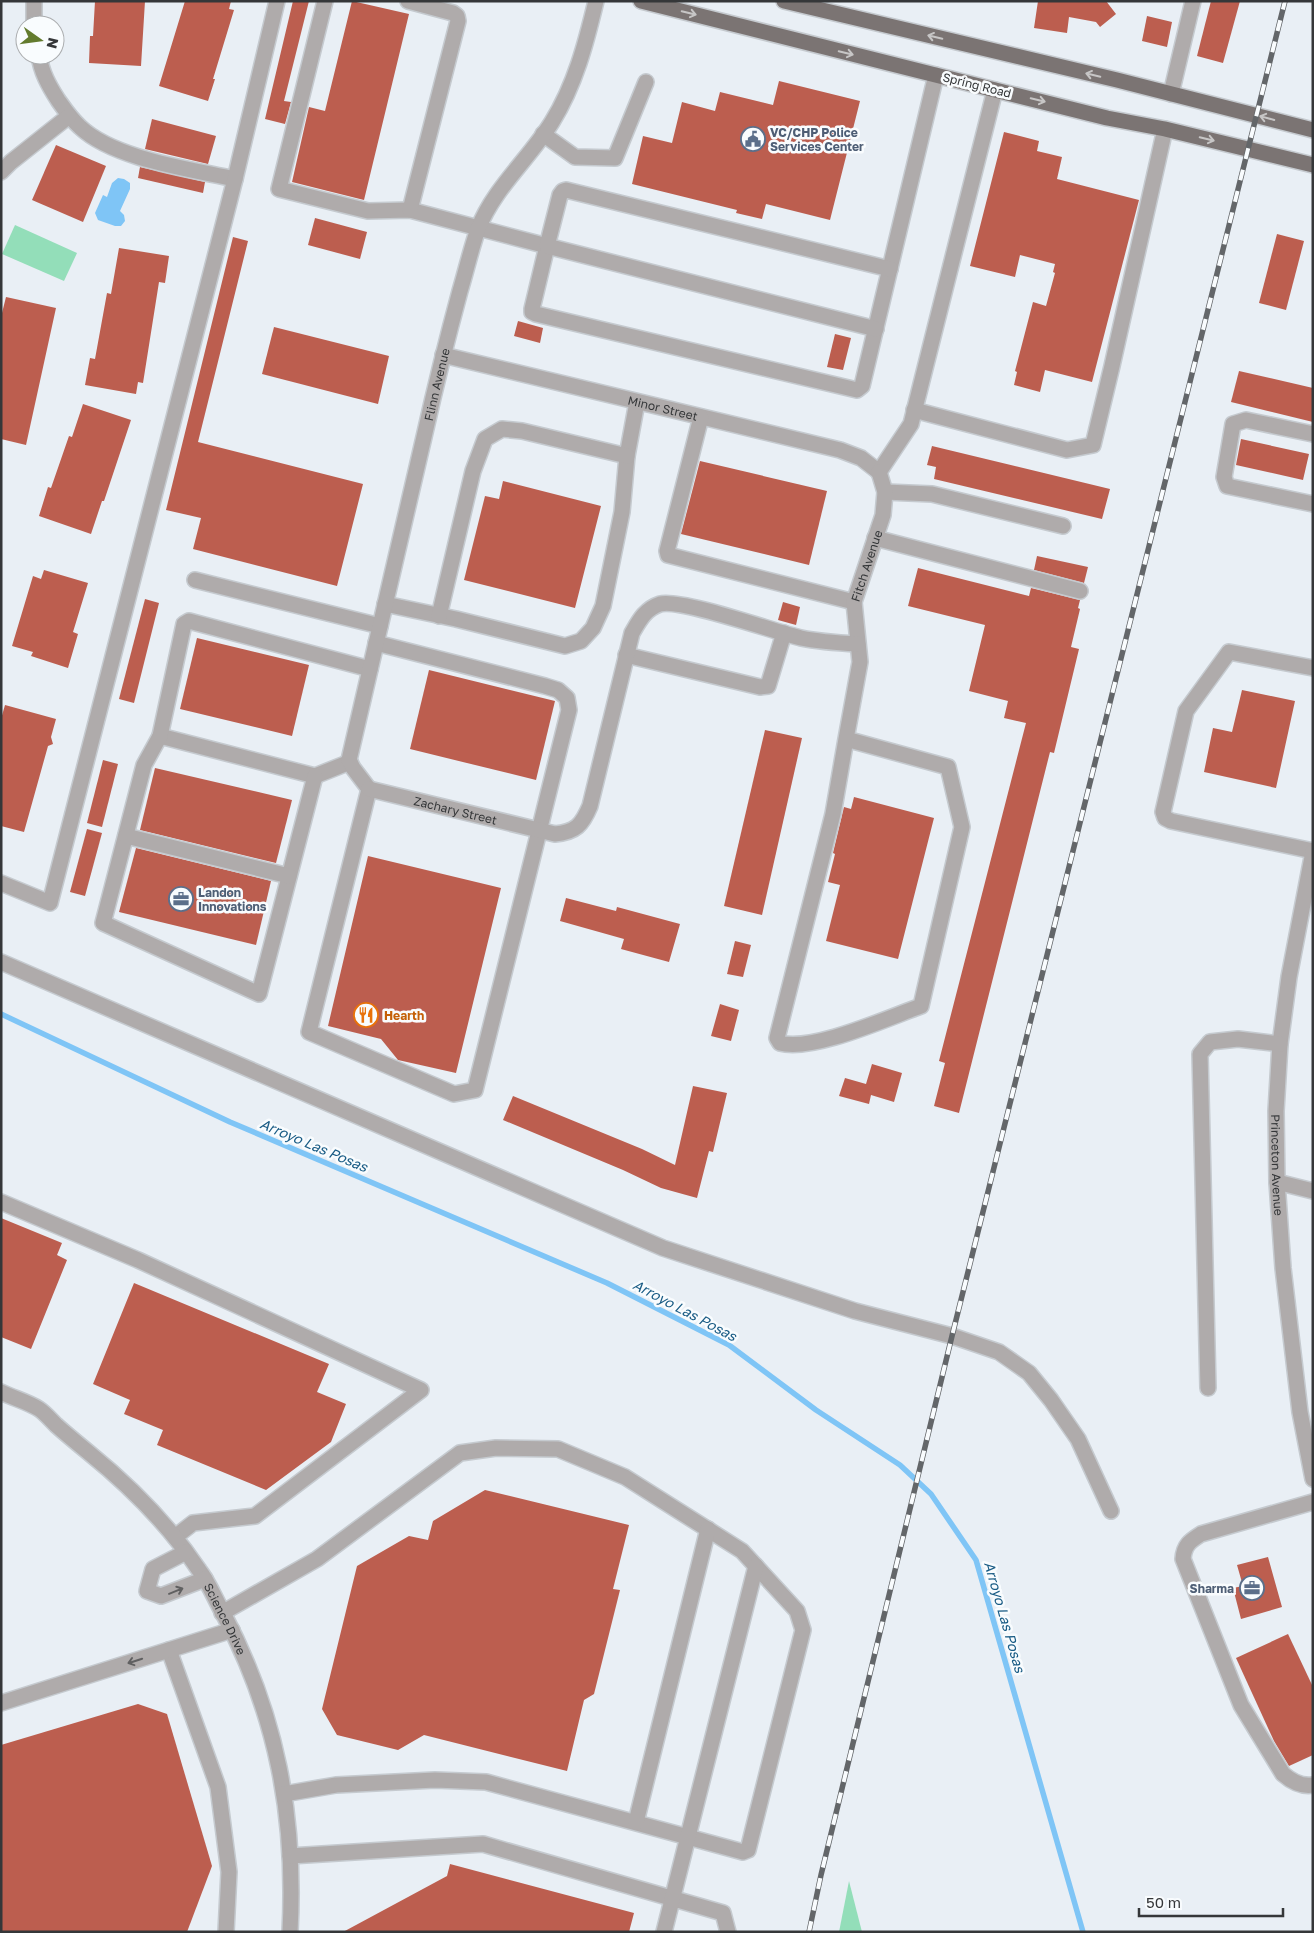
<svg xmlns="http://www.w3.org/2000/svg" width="1314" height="1933" viewBox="0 0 1314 1933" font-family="'Golos Text',sans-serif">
  <rect width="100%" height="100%" fill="#e9eff5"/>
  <g fill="#93deb9">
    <polygon points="15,225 77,253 64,281 2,254"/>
    <polygon points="849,1881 862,1932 839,1932"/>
  </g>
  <polygon fill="#7fc5f6" points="118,178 124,179 130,183 130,189 120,211 124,215 125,221 121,226 115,226 98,220 95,213 103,195 107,197 112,183"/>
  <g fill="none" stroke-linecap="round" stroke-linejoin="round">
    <polyline stroke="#7fc5f6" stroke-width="5.5" points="1,1014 230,1122 607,1283 729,1345 816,1410 900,1465 931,1494 976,1560 1083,1932"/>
  </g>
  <g fill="#bc5e4f">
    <polygon points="95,1 145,1 141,66 89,63 90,36 93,36"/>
    <polygon points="185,1 231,1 229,9 234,10 213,79 215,79 208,101 159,86"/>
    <polygon points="293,1 309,1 284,101 291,102 285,124 265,119"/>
    <polygon points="352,1 409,14 364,200 292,182 309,107 325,111"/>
    <polygon points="1038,1 1106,1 1116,14 1100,27 1096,22 1069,17 1067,33 1034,28"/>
    <polygon points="1211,1 1240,1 1223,63 1197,56"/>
    <polygon points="1147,16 1172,22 1167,47 1142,41"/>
    <polygon points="779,81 860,101 830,220 766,204 762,219 736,213 737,210 632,184 643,136 672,143 682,102 715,111 720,92 773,105"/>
    <polygon points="152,119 216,136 208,164 145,149"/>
    <polygon points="1004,132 1039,141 1037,151 1062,157 1057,179 1139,200 1092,382 1045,370 1040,392 1014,385 1017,372 1015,371 1033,302 1046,306 1055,273 1053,272 1055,264 1020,255 1015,277 970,266"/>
    <polygon points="56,145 106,166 83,222 32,200"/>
    <polygon points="140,167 205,182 203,193 138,178"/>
    <polygon points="315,218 367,232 360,259 308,245"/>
    <polygon points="1277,234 1304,241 1286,310 1259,303"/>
    <polygon points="233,237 248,241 198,442 363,484 337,586 193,549 201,518 166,510"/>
    <polygon points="119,248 169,256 165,283 159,282 143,383 138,382 136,394 85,385 90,358 95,359 107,293 111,294"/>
    <polygon points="6,297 56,308 26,445 1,439 1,317"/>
    <polygon points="518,321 543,328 540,343 514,336"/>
    <polygon points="274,327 389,356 378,404 262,374"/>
    <polygon points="835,334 851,338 843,370 827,367"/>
    <polygon points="1239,371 1313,388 1313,422 1231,402"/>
    <polygon points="83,404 131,420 104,501 102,501 91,534 39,516 48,487 51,488 69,436 72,437"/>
    <polygon points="1241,439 1309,454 1303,480 1236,465"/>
    <polygon points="932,446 1110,489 1102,519 934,479 936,467 927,465"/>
    <polygon points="700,461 827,491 809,565 681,534"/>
    <polygon points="503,481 601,506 575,608 464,580 485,496 499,499"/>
    <polygon points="1037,556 1088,567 1084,583 1034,570"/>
    <polygon points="918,568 1029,596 1031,588 1080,600 1078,608 1080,609 1071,647 1079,649 1054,753 1050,752 959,1113 934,1106 945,1063 939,1061 1026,723 1004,718 1008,701 969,691 985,625 908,606"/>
    <polygon points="44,570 88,583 73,632 78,634 68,668 31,656 33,652 12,646 33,576 41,579"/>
    <polygon points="145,599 159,603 134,703 119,699"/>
    <polygon points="783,602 800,607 796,625 778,620"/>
    <polygon points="197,638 309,665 292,736 180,709"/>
    <polygon points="429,670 555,701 536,780 410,749"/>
    <polygon points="1242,690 1295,701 1276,788 1204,772 1213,728 1232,732"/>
    <polygon points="5,705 56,719 51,737 53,744 48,746 24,832 1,826 1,719"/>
    <polygon points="765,730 802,738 762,915 724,906"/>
    <polygon points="103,760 118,764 102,827 87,823"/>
    <polygon points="155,768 292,800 276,863 140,830"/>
    <polygon points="854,797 934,818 898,959 826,941 840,885 828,882 835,854 833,853 844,807 851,809"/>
    <polygon points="87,829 102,833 85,896 70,892"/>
    <polygon points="136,848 271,881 256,945 119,912"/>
    <polygon points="368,856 501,888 456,1073 398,1060 381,1039 328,1026"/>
    <polygon points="566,898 616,911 617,907 680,924 669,962 621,949 624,939 560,921"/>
    <polygon points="735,941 751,945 743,977 727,974"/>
    <polygon points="720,1004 739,1010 731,1041 711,1036"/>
    <polygon points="872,1064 902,1073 894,1102 871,1095 869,1104 839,1096 845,1078 866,1084"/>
    <polygon points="693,1086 727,1093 713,1152 709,1151 697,1198 661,1188 623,1170 503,1120 513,1096 642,1149 675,1165"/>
    <polygon points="1,1218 62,1243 57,1255 67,1260 31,1349 1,1337"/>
    <polygon points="134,1283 329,1364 317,1392 346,1404 331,1442 266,1490 157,1445 163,1430 124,1414 130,1400 93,1384"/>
    <polygon points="485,1490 629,1525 613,1589 620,1590 594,1694 584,1700 567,1771 424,1735 398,1750 337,1735 322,1709 357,1566 409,1536 428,1540 433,1521"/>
    <polygon points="1268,1557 1282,1607 1241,1619 1233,1588 1243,1586 1237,1565"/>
    <polygon points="1288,1634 1313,1687 1313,1755 1289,1766 1274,1741 1236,1658"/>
    <polygon points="138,1704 167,1714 212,1866 187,1932 1,1932 1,1745"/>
    <polygon points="450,1864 634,1913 629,1932 343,1932 447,1876"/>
  </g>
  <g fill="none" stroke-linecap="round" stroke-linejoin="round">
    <defs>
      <g id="minor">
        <polyline points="325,1 279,189 368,211 410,210 547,246 532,309 532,312 536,314 857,390 862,386 936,75"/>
        <polyline points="408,1 453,13 457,16 458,21 410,210"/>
        <polyline points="34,25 34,1"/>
        <path d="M39,55C41,72 49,86 58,100C65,110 71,119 80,127C114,159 190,169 235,179"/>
        <polyline points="1171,94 1193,1"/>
        <polyline points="543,134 575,157 615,158 646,82"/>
        <polyline points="1,172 11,162 69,116"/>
        <polyline points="876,329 547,246 560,195 563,191 566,190 890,269"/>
        <path id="s1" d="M443,355L840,450L861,458L879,472"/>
        <polyline points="914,410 1067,450 1093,445 1112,366 1165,129"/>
        <polyline points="701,417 667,551 668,555 854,602"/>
        <polyline points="1313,434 1246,420 1233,424 1224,477 1227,486 1313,504"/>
        <polyline points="879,472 911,424 995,90"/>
        <polyline points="885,492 932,494 1063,526"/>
        <polyline points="875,538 1080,591"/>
        <polyline points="195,580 380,626"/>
        <polyline points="385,604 456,619 565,646 581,641 593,628 603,606 622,512 627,456 637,402"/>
        <polyline points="439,616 473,471 485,439 502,429 522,431 627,456"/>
        <polyline points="626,655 760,687 768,686 784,633"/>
        <polyline points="1313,668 1229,652 1186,711 1163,812 1165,818 1171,821 1313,851"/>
        <polyline points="160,736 315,776 350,762"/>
        <path id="s2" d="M846,739L948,767L962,827L921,1006C887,1018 813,1052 780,1043L777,1038L833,814L846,739L860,662L854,602L883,515L885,492L879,472"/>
        <polyline points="315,776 259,994 103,923 144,765 160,736 184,624 189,621 370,669"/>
        <polyline points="369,789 309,1032 454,1094 475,1090 569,710 567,698 558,690 545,686 376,643"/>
        <path id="s3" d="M369,789L353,768L349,760C374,652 399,545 424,437C435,388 447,339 460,291C466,271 471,249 478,229C494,188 529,159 552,122C575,85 586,43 596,1"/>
        <path id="s4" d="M369,789L555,834C576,832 582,825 590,806L632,633C639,621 645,609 660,604C680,598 775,632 801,638C820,642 839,643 858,644"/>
        <polyline points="126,836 289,876"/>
        <path id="s5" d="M1313,852L1289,977L1280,1044L1276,1111L1277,1182L1283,1268L1300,1412L1313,1479"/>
        <polyline points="1,883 50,903 235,179 277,1"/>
        <polyline points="1,962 663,1248 855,1311 952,1336 999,1352 1029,1373 1051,1400 1078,1439 1111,1511"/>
        <polyline points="1277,1182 1313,1191"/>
        <polyline points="1,1202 138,1260 421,1390 255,1516 193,1523 175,1537"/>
        <polyline points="1208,1388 1200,1054 1210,1042 1238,1039 1280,1044"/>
        <path id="s6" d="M1,1392C13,1398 28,1402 39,1409C45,1413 51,1420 56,1425C66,1434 77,1443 88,1452C130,1486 169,1525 199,1570C209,1583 215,1599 223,1613C277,1715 296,1817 290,1932"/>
        <path d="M1313,1502L1201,1534C1190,1541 1184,1545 1183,1559L1241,1705L1283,1774C1291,1781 1301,1787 1313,1785"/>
        <polyline points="186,1552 153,1569 147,1591 161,1596 205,1579"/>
        <polyline points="222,1613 317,1559 460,1453 496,1448 558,1449 625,1477 742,1551 797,1611 803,1630 748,1850 743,1852 486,1782 435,1780 336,1785 284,1794"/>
        <polyline points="169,1650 218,1787 229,1872 226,1932"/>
        <polyline points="1,1703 232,1630"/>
        <polyline points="636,1822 708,1529"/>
        <polyline points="290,1856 483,1844 723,1913 728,1932"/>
        <polyline points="664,1932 756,1566"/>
      </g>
      <g id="major">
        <polyline points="641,1 1107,118 1165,129 1313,165"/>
        <polyline points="784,1 1117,80 1313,130"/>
      </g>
    </defs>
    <use href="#minor" stroke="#c5cacf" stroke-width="18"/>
    <use href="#major" stroke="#c5cacf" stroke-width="18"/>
    <use href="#minor" stroke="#afabab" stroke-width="15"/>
    <use href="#major" stroke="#7b7473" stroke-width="15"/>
    <defs>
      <polyline id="rail" points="809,1932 821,1875 952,1336 1285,1"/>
    </defs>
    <use href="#rail" stroke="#636669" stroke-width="5.5"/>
    <use href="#rail" stroke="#f9fcfe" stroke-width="4" stroke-dasharray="11" stroke-linecap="butt"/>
  </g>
  <defs><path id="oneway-shaft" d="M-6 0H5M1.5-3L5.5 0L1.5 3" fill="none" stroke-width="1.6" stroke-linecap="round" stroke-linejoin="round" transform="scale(1.25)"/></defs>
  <g stroke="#c7c6c6">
    <use href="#oneway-shaft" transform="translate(689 13) rotate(14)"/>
    <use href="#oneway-shaft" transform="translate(935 37) rotate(-167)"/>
    <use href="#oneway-shaft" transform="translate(846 53) rotate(14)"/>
    <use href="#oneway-shaft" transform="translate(1093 75) rotate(-167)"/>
    <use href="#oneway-shaft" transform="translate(1038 100) rotate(14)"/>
    <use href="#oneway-shaft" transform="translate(1267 118) rotate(-165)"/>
    <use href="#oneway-shaft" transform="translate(1207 139) rotate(14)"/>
  </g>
  <g stroke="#606061">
    <use href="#oneway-shaft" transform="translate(176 1591) rotate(-22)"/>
    <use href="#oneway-shaft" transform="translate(135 1661) rotate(162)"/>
  </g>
  <defs>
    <symbol id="civic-ring" viewBox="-11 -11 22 22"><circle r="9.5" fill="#f9fcfe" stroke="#5c6f8a" stroke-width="1.5"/><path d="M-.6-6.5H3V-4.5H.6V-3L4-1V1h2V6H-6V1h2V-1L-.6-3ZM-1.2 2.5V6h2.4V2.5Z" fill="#5c6f8a"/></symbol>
    <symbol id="office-ring" viewBox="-11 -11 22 22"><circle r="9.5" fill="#f9fcfe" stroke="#5c6f8a" stroke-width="1.5"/><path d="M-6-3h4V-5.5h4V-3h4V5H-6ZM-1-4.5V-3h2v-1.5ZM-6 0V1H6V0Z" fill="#5c6f8a"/></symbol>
    <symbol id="restaurant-ring" viewBox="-11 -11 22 22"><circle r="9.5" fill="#f9fcfe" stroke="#e8710a" stroke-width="1.5"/><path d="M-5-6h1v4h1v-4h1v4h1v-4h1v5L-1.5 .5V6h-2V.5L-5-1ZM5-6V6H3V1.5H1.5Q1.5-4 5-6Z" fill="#e8710a"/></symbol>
  </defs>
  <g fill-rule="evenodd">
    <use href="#civic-ring" x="739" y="125" width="28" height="28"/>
    <use href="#office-ring" x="167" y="885" width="28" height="28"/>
    <use href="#restaurant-ring" x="352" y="1001" width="28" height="28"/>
    <use href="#office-ring" x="1238" y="1574" width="28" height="28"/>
  </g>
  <g text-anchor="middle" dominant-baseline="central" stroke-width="5" stroke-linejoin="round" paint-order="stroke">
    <g font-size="12" fill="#353739" stroke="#f9fcfe">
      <text transform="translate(977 85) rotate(14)">Spring Road</text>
      <text stroke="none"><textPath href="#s3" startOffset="421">Flinn Avenue</textPath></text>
      <text stroke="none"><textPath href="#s1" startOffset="226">Minor Street</textPath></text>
      <text stroke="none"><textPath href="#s2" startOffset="988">Fitch Avenue</textPath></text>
      <text stroke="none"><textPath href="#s4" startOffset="89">Zachary Street</textPath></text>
      <text stroke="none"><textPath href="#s5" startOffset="316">Princeton Avenue</textPath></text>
      <text stroke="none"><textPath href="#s6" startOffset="325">Science Drive</textPath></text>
    </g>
    <g font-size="12" font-weight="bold" fill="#4e5e75" stroke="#f9fcfe" text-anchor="start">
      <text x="770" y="132">VC/CHP Police<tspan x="770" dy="14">Services Center</tspan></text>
      <text x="198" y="892">Landon<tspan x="198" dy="14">Innovations</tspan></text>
      <text x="1234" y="1588" text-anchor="end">Sharma</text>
    </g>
    <g font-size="12" font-weight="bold" fill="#c56008" stroke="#f9fcfe" text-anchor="start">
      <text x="384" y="1015">Hearth</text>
    </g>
    <g font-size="14" font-style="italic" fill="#1a5c85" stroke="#f9fcfe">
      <text transform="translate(314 1145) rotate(23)">Arroyo Las Posas</text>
      <text transform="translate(685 1310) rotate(28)">Arroyo Las Posas</text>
      <text transform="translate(1005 1617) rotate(74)">Arroyo Las Posas</text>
    </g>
  </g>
  <rect width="1314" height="1933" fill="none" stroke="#353739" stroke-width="5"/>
  <g transform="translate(40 40) rotate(104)"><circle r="24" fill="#f9fcfe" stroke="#abadaf"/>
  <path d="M0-4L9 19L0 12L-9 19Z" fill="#637b2e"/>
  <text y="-8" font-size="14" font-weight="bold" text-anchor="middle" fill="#353739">N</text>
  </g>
  <path d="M1139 1908v8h144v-8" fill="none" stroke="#353739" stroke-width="2.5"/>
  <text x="1146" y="1908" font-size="15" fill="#353739" stroke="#f9fcfe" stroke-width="4" paint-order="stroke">50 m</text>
</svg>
